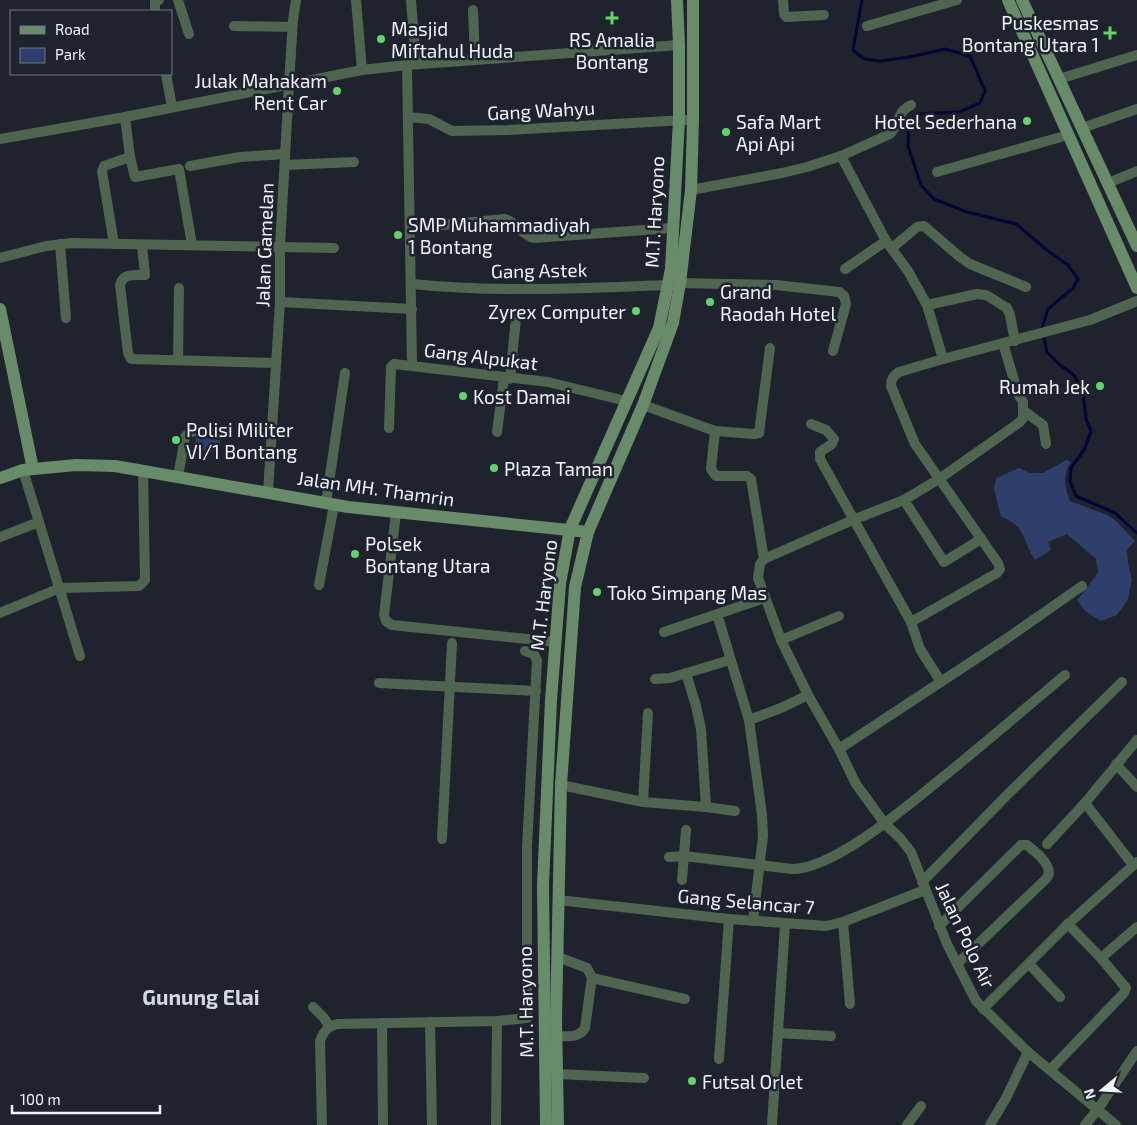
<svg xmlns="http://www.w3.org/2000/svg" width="1137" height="1125" viewBox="0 0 1137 1125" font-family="'Exo 2',sans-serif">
  <rect width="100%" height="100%" fill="#1f232e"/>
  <g fill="#2e3f6b">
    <polygon points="196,437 220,440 219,452 195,450"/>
    <path d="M1066,460L1071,462C1062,474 1065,488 1070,501L1107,515L1115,520L1135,541L1127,550L1128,564L1132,579L1128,599L1117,615L1101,621L1085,611L1077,600L1098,573L1096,559L1067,534L1048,542L1051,550L1035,560C1022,540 1025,524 1001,517L994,489L996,478L1019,468L1030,473H1043Z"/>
  </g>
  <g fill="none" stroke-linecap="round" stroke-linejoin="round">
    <polyline stroke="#020637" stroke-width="3" points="862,0 853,50 864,59 880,61 910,57 945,49 970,56 985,91 980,103 959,112 917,114 909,124 908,146 921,185 934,199 967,212 1016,224 1048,251 1068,265 1078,279 1073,288 1048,309 1042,328 1047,352 1059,364 1074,375 1083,393 1086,419 1091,431 1084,450 1071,468 1070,481 1076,496 1115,513 1137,533"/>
    <g stroke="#506550" stroke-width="10">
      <polyline points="178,0 189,34"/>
      <polyline points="356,0 362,70"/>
      <polyline points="411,0 416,64"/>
      <polyline points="783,0 784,14 786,17 824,15"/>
      <polyline points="473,10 475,60"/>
      <polyline points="155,11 155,2 159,0"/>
      <polyline points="234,26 292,27"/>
      <polyline points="867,26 957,0"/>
      <polyline points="407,65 412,365"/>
      <polyline points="166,74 172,107"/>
      <polyline points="1059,79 1137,55"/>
      <polyline points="408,117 429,119 452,131 508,130 686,120"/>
      <polyline points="1082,128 1137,109"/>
      <polyline points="0,139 125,117 362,70 407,65 679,45"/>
      <polyline points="841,156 886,241 908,271 927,305 943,359"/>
      <polyline points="130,157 135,177 179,169 192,245"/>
      <polyline points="285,165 354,162"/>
      <polyline points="190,166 240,157 285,154"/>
      <polyline points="937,172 1068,135"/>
      <polyline points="1108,183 1137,171"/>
      <path d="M691,190L782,173L807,167L841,156L890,134C900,124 896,112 911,105"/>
      <path d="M411,228L505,219C517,223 522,235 534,238L672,228"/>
      <polyline points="60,244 66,318"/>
      <polyline points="114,244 102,171 104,166 130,157 125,117"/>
      <path d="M142,245L145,275C134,275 123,273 120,285L128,353L131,359L276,363"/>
      <polyline points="892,248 917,227 924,226 960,257 970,264 1026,287"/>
      <polyline points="0,258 46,246 71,243 334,248"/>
      <polyline points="845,269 886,241"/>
      <polyline points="680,283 776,285 839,292 844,296 846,304 833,351"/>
      <path d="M412,284C497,293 582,288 668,285"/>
      <polyline points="280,302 412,309"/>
      <polyline points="927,305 977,294 986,295 1007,308 1010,315 1015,341"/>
      <polyline points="1003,343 1018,394 1023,402 1023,418 1020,422 939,479 904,500 855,519 764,559 760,564 758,578 781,640 808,695 839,749 856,784 885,824 900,838 911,852 947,944 976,1001 1028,1052 1116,1125"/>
      <polyline points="178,360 179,288"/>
      <polyline points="510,379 516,318"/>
      <polyline points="643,405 715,431 711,469 716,476 747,476 751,479 764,559"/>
      <polyline points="1024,411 1043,425 1046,444"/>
      <polyline points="811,424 826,430 834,439 832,444 820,452 820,459 911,622 920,649 941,682"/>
      <polyline points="389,428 391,367 394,364 548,382 626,401"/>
      <polyline points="715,431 754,434 759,433 770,348"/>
      <polyline points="497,432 504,378"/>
      <polyline points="23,470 80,656"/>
      <path d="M178,477L185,437C191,428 202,432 212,433"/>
      <polyline points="268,492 280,302 280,246 289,84 293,20 296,0"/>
      <polyline points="904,500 944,562 981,539"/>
      <polyline points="326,503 345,373"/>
      <polyline points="396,513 384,615 386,621 392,625 556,642"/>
      <polyline points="0,537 39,522"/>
      <polyline points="319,585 334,505"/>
      <polyline points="0,613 60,588 139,586 145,580 143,471"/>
      <polyline points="717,614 749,720 762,815 763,836 753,921"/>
      <path d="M911,622L997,573L1000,569L998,563L915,444L891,386C891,379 893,376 899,372L943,359L1090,320L1137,301"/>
      <polyline points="664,632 765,598"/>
      <polyline points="781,640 839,616"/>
      <polyline points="686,673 696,706 701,729 706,807"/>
      <polyline points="655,679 670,678 730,660"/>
      <polyline points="379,683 536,691"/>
      <polyline points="749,720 781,708 808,695"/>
      <polyline points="839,749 1009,637 1082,586"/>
      <polyline points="1116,764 1137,787"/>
      <polyline points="561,785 643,802 706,807 735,811"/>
      <polyline points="643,802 648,713"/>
      <polyline points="1085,803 1133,865"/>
      <polyline points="442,839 452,643"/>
      <polyline points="1047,844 1085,803 1137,740"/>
      <path d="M669,857L684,856L792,869C836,869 913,801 948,773C987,741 1026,708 1065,675"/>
      <polyline points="682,880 686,830"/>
      <polyline points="922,882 1008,794 1122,682"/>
      <polyline points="558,900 729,919 826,926 843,922 925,890"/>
      <polyline points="843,922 850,1004"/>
      <path d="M939,926L1021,845H1027C1036,852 1049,862 1049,874L1046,879L957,964"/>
      <polyline points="1101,958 1137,927"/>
      <polyline points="1029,964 1060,997"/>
      <polyline points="592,978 685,999"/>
      <polyline points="313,1007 324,1018 329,1026"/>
      <polyline points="983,1009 1068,924 1137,862"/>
      <polyline points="430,1022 432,1125"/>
      <polyline points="382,1023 383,1125"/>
      <polyline points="778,1033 831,1036"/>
      <path d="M556,1036C567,1036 578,1039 585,1028L591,984L592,978L587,968L558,957"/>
      <polyline points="719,1059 729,919"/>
      <polyline points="1051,1069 1124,993 1126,988 1101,958 1068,924"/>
      <polyline points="557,1074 644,1078"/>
      <path d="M322,1125L320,1041C324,1031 327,1027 337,1024L497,1021L527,1018V847L537,660L534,654L525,651"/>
      <polyline points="496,1125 497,1021"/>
      <polyline points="772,1125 785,923"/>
      <polyline points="907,1125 921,1106"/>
      <polyline points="990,1125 1006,1098 1028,1052"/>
      <polyline points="1085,1125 1098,1109 1137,1051"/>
    </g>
    <g stroke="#688b69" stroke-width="12">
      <polyline points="1008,0 1137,288"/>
      <polyline points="1022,0 1137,246"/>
      <polyline points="0,309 33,469"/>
      <polyline points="0,478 23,470 76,465 115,466 348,507 588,532"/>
      <polyline points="546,1125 543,885 551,700 560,584 570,529 659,328 671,269 679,120 679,45 677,0"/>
      <polyline points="558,1125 556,1019 561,785 575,587 588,532 643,405 673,323 680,283 691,190 693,120 693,0"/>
    </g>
  </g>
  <g fill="#60d56a" stroke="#1f232e" stroke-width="2">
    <path d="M609.5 10.5h5v5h5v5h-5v5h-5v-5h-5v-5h5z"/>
    <path d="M1107.5 25.5h5v5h5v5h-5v5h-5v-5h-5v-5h5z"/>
    <circle cx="381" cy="39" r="5"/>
    <circle cx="337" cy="91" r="5"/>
    <circle cx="1027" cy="121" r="5"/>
    <circle cx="726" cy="132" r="5"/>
    <circle cx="398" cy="235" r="5"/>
    <circle cx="710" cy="302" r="5"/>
    <circle cx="636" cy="311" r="5"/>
    <circle cx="1100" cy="386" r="5"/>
    <circle cx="463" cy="396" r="5"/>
    <circle cx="176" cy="440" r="5"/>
    <circle cx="494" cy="468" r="5"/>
    <circle cx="355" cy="554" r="5"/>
    <circle cx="597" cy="592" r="5"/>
    <circle cx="692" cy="1081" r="5"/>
  </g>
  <g text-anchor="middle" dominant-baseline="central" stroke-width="5" stroke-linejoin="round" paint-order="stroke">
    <g font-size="19" fill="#f1f4fc" stroke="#1f232e" text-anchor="start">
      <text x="1099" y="22" text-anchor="end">Puskesmas<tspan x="1099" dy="22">Bontang Utara 1</tspan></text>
      <text x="391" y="28">Masjid<tspan x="391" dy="22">Miftahul Huda</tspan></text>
      <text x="612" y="39" text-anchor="middle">RS Amalia<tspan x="612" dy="22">Bontang</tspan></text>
      <text x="327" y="80" text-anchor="end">Julak Mahakam<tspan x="327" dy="22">Rent Car</tspan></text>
      <text x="736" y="121">Safa Mart<tspan x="736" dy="22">Api Api</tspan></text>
      <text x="1017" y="121" text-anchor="end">Hotel Sederhana</text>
      <text x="408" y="224">SMP Muhammadiyah<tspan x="408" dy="22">1 Bontang</tspan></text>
      <text x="720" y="291">Grand<tspan x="720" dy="22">Raodah Hotel</tspan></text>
      <text x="626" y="311" text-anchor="end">Zyrex Computer</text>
      <text x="1090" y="386" text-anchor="end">Rumah Jek</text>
      <text x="473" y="396">Kost Damai</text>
      <text x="186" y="429">Polisi Militer<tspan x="186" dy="22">VI/1 Bontang</tspan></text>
      <text x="504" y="468">Plaza Taman</text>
      <text x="365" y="543">Polsek<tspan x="365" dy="22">Bontang Utara</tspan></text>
      <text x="607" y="592">Toko Simpang Mas</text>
      <text x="702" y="1081">Futsal Orlet</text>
    </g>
    <g font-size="19" fill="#f1f4fc" stroke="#1f232e">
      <text transform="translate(541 110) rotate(-3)">Gang Wahyu</text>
      <text transform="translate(654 212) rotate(-87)">M.T. Haryono</text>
      <text transform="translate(264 245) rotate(-88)">Jalan Gamelan</text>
      <text transform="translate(539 270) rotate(-1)">Gang Astek</text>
      <text transform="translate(481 356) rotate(7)">Gang Alpukat</text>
      <text transform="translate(376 488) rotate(8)">Jalan MH. Thamrin</text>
      <text transform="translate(543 595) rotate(-83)">M.T. Haryono</text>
      <text transform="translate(746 901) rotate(5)">Gang Selancar 7</text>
      <text transform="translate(966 935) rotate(65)">Jalan Polo Air</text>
      <text transform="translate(525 1002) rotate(-91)">M.T. Haryono</text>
    </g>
    <g font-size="21" font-weight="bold" fill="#d2d8e7" stroke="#1f232e">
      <text x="201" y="996">Gunung Elai</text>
    </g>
  </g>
  <rect x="10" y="10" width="162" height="65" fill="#1f232e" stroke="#737780"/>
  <rect x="20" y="26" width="25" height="8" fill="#688b69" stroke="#737780"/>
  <text x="55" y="35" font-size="15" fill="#f1f4fc">Road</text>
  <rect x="20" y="48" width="25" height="15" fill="#2e3f6b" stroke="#737780"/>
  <text x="55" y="60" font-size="15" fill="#f1f4fc">Park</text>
  <g transform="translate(1102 1090) rotate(252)" stroke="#1f232e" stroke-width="4" paint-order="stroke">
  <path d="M0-4L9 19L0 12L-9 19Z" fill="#f1f4fc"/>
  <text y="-8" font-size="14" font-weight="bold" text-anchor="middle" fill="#f1f4fc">N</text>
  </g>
  <path d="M12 1105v8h148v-8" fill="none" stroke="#f1f4fc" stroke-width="2.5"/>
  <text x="20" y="1105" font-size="15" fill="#f1f4fc" stroke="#1f232e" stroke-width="4" paint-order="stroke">100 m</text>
</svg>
